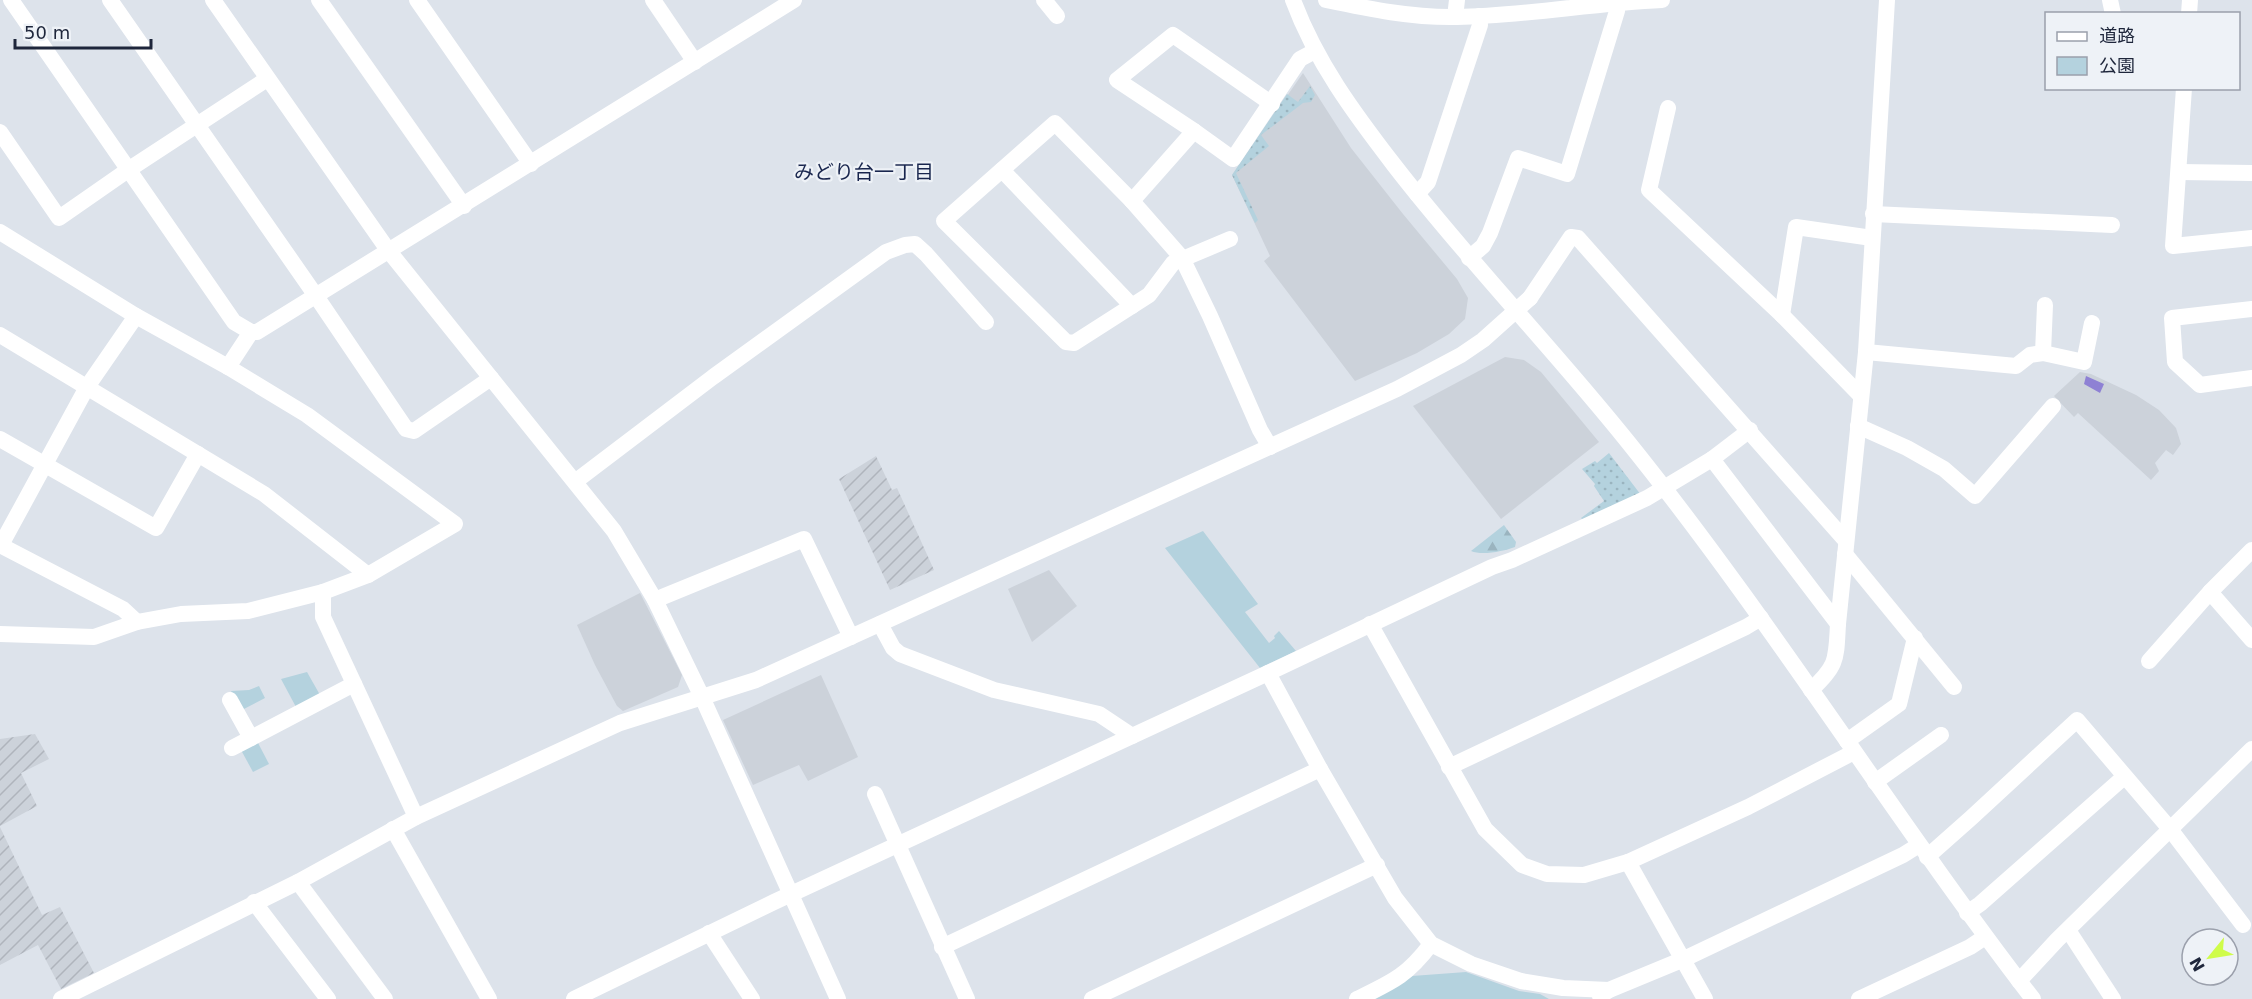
<svg xmlns="http://www.w3.org/2000/svg" width="2252" height="999" viewBox="0 0 2252 999" font-family="'DejaVu Sans','Noto Sans JP',sans-serif">
  <defs>
    <pattern id="industrial-furrows" width="10" height="10" patternUnits="userSpaceOnUse" patternTransform="scale(1.5)"><rect width="10" height="10" fill="#ccd2da"/><path d="M-1 1l2-2M0 10L10 0M9 11l2-2" fill="none" stroke="#afb4bc"/></pattern>
    <pattern id="forest-firs" width="22" height="20" patternUnits="userSpaceOnUse" patternTransform="scale(1.5)"><rect width="22" height="20" fill="#b4d2de"/><path d="M5 1l3.5 6h-7zM16 11l3.5 6h-7z" fill="#9ab4bf"/></pattern>
    <pattern id="garden-dots" width="8" height="8" patternUnits="userSpaceOnUse" patternTransform="scale(1.5)"><rect width="8" height="8" fill="#b4d2de"/><path d="M2 2h.1M6 6h.1" fill="none" stroke="#9ab4bf" stroke-width="1.8" stroke-linecap="round"/></pattern>
  </defs>
  <rect width="100%" height="100%" fill="#dde3eb"/>
  <g fill="#ccd2da">
    <polygon points="1303,73 1351,148 1403,214 1457,279 1468,298 1465,319 1449,334 1417,353 1355,381 1264,261 1270,256 1232,175"/>
    <polygon points="1505,357 1524,360 1541,372 1599,442 1501,519 1413,406"/>
    <polygon points="2080,372 2091,374 2136,395 2159,410 2176,428 2181,444 2173,455 2166,450 2155,463 2159,471 2151,480 2078,413 2074,417 2054,396"/>
    <polygon points="1049,570 1077,606 1032,642 1008,589"/>
    <polygon points="640,593 682,675 678,687 623,711 617,706 595,665 577,625"/>
    <polygon points="821,675 858,757 808,781 799,765 753,785 723,720"/>
  </g>
  <g fill="url(#industrial-furrows)">
    <polygon points="876,456 892,490 897,488 934,570 890,590 839,479"/>
    <polygon points="35,734 49,759 21,773 37,806 0,826 0,739"/>
    <polygon points="0,827 42,915 60,907 94,973 61,989 38,945 0,965"/>
  </g>
  <g fill="#b4d2de">
    <polygon points="1203,531 1258,604 1245,612 1269,643 1275,638 1274,636 1279,631 1296,651 1260,668 1165,548"/>
    <polygon points="307,672 320,695 296,707 281,679"/>
    <polygon points="259,686 265,698 242,710 231,691 249,690"/>
    <polygon points="257,741 269,764 253,772 241,750"/>
    <polygon points="1466,972 1519,991 1540,994 1549,999 1370,999 1412,976"/>
  </g>
  <path fill="url(#forest-firs)" d="M1504,525L1516,542L1515,547C1504,551 1482,556 1471,551Z"/>
  <g fill="url(#garden-dots)">
    <polygon points="1310,86 1315,95 1311,102 1303,103 1261,135 1269,146 1236,173 1258,220 1255,223 1232,175 1287,94 1298,102"/>
    <polygon points="1609,453 1641,495 1584,521 1581,518 1604,501 1594,486 1595,484 1582,469 1595,461 1597,463"/>
  </g>
  <polygon fill="#8e81d4" points="2086,376 2104,384 2100,393 2084,384"/>
  <g fill="none" stroke-linecap="round" stroke-linejoin="round">
    <g stroke="#fff" stroke-width="16">
      <polyline points="11,0 234,322 251,332 257,332 794,0"/>
      <polyline points="110,0 316,296 406,429 414,431 491,378"/>
      <polyline points="319,0 464,206"/>
      <polyline points="417,0 531,164"/>
      <polyline points="653,0 695,62"/>
      <polyline points="1044,0 1057,16"/>
      <path d="M1326,0C1369,9 1413,18 1457,17C1525,16 1593,3 1662,0"/>
      <polyline points="2110,0 2113,14"/>
      <polyline points="2189,14 2190,0"/>
      <polyline points="1455,17 1457,0"/>
      <polyline points="2184,88 2173,246 2252,238"/>
      <polyline points="1668,108 1649,190 1782,315 1861,396"/>
      <polyline points="1194,131 1117,80 1173,35 1272,104"/>
      <polyline points="0,132 59,218 128,170 267,79"/>
      <polyline points="1002,170 1132,306"/>
      <polyline points="2179,172 2252,173"/>
      <polyline points="1417,194 1428,182 1480,25 1479,16"/>
      <polyline points="1132,201 1194,131 1233,159 1300,59 1315,51"/>
      <polyline points="1873,214 2112,225"/>
      <polyline points="0,232 136,316 228,367 307,415 455,524 368,575 323,592 248,611 181,614 137,622 94,637 0,634"/>
      <polyline points="1230,239 1173,263 1149,295 1074,343 1066,342 944,221 1055,123 1132,201 1182,258 1210,316 1260,430 1270,447"/>
      <polyline points="1469,258 1483,246 1490,233 1518,158 1567,174 1617,11 1616,2"/>
      <polyline points="1530,298 1571,237 1578,238 1846,541"/>
      <polyline points="2252,309 2172,318 2175,362 2200,385 2252,378"/>
      <polyline points="1782,315 1796,227 1872,238"/>
      <polyline points="0,335 264,494 368,575"/>
      <polyline points="1866,352 2016,366 2030,355 2043,353 2084,362 2092,323"/>
      <polyline points="2043,353 2045,305"/>
      <polyline points="228,367 251,332"/>
      <polyline points="1858,426 1907,448 1944,469 1975,496 2053,406"/>
      <polyline points="0,439 156,528 198,454"/>
      <polyline points="1712,459 1750,430"/>
      <polyline points="576,481 713,377 886,252 905,245 915,244 926,254 986,322"/>
      <polyline points="0,545 123,609 137,622"/>
      <polyline points="1,545 87,387 136,316"/>
      <polyline points="1845,554 1954,687"/>
      <polyline points="323,592 323,617 416,817"/>
      <polyline points="2210,592 2252,640"/>
      <polyline points="655,600 804,539 851,637"/>
      <polyline points="880,624 893,648 900,654 994,690 1099,714 1132,736"/>
      <polyline points="1370,624 1485,829 1522,865 1547,874 1584,875 1628,862 1748,807 1854,752"/>
      <polyline points="2149,661 2210,592 2252,550"/>
      <polyline points="1268,673 1320,769 1395,898 1431,944 1471,964 1521,981 1563,988 1609,990"/>
      <polyline points="230,700 251,738"/>
      <polyline points="1847,741 1899,704 1915,638"/>
      <polyline points="232,748 354,684"/>
      <polyline points="1449,767 1746,627 1761,618"/>
      <polyline points="1875,782 1941,735"/>
      <polyline points="875,794 967,999"/>
      <polyline points="393,829 489,999"/>
      <polyline points="1927,857 1971,818 2077,720 2170,829 2243,925"/>
      <polyline points="1628,862 1705,999"/>
      <polyline points="298,882 385,999"/>
      <polyline points="254,902 328,999"/>
      <polyline points="1967,913 1980,904 2124,777"/>
      <polyline points="2068,930 2113,999"/>
      <polyline points="709,933 752,999"/>
      <polyline points="942,947 1320,769"/>
      <polyline points="2019,981 2057,940 2252,749"/>
      <polyline points="1600,996 1609,990 1684,959 1903,855 1919,845"/>
      <polyline points="574,999 774,902 1268,673 1492,567 1512,560 1647,498 1712,459 1838,624"/>
      <polyline points="1092,999 1377,865"/>
      <path d="M1357,999C1392,982 1407,976 1431,944"/>
      <polyline points="1859,999 1970,947 1985,937"/>
    </g>
    <g stroke="#fff" stroke-width="16">
      <polyline points="213,0 388,250 614,531 655,600 702,697 838,999"/>
      <path d="M1293,0C1316,62 1354,113 1394,165C1468,261 1552,347 1628,442C1772,621 1893,817 2033,999"/>
      <path d="M1811,690C1838,665 1836,659 1838,624L1866,352L1887,0"/>
      <polyline points="61,999 298,882 416,817 620,723 756,680 1397,389 1461,355 1483,340 1530,298"/>
    </g>
  </g>
  <g text-anchor="middle" dominant-baseline="central" stroke-width="4.5" stroke-linejoin="round" paint-order="stroke">
    <g font-size="20" fill="#19264e" stroke="#eef2f7">
      <text x="864" y="172">みどり台一丁目</text>
    </g>
  </g>
  <rect x="2045" y="12" width="195" height="78" fill="#eef2f7" stroke="#9ba0ac" stroke-width="1.5"/>
  <rect x="2057" y="32" width="30" height="9" fill="#ffffff" stroke="#9ba0ac" stroke-width="1.5"/>
  <text x="2099" y="42" font-size="18" fill="#1e263b">道路</text>
  <rect x="2057" y="57" width="30" height="18" fill="#b4d2de" stroke="#9ba0ac" stroke-width="1.5"/>
  <text x="2099" y="72" font-size="18" fill="#1e263b">公園</text>
  <g transform="translate(2210 957) rotate(240)"><circle r="28" fill="#eef2f7" stroke="#9ba0ac" stroke-width="1.5"/>
  <path d="M0-4.5L10 22L0 15L-10 22Z" fill="#cffc4a"/>
  <text y="-9" font-size="16" font-weight="bold" text-anchor="middle" fill="#1e263b">N</text>
  </g>
  <path d="M15 39v9h136v-9" fill="none" stroke="#1e263b" stroke-width="3"/>
  <text x="24" y="39" font-size="18" fill="#1e263b" stroke="#eef2f7" stroke-width="4.5" paint-order="stroke">50 m</text>
</svg>
